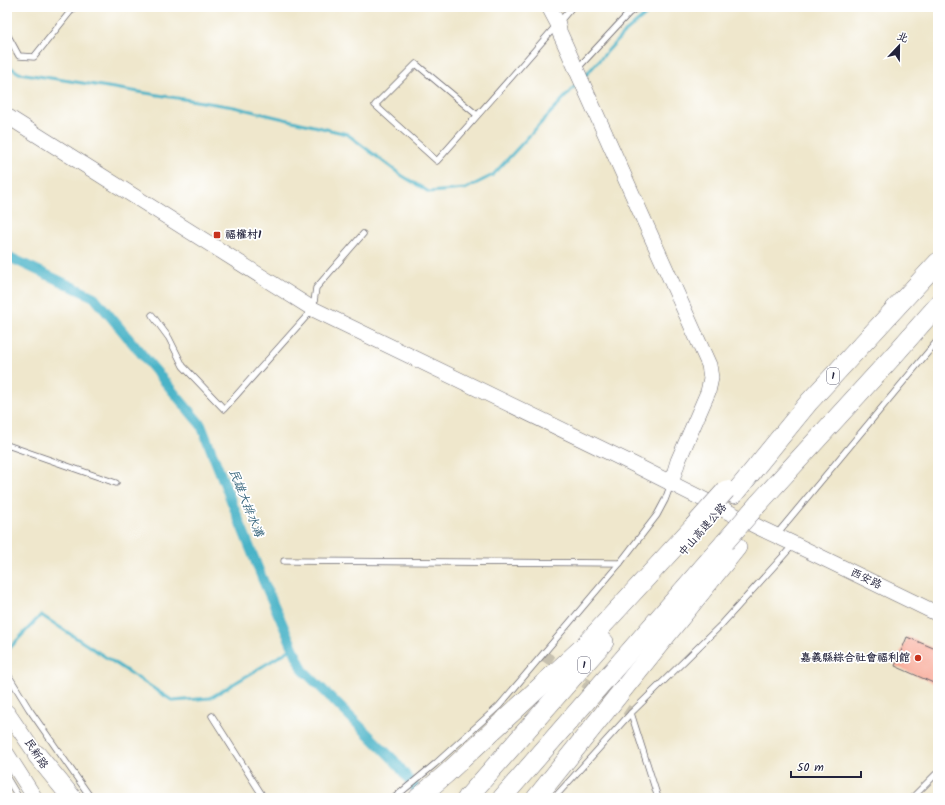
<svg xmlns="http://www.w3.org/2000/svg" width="945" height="805" viewBox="0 0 945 805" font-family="Kalam,'LXGW WenKai TC',sans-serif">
  <rect width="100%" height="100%" fill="#fff"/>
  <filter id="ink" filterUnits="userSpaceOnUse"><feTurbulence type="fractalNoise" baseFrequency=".025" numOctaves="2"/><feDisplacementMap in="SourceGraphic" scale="8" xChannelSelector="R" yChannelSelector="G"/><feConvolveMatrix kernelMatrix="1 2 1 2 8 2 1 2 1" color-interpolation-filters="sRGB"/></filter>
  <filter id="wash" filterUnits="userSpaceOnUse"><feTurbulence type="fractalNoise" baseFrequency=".012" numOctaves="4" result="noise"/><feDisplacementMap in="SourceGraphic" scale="16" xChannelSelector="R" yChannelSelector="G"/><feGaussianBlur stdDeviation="0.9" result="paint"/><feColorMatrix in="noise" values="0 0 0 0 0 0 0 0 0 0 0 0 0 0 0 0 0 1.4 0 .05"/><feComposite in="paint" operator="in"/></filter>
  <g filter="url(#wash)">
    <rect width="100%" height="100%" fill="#efe7cc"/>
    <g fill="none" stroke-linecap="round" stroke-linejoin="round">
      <g stroke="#49b3c7" stroke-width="3">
        <polyline points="7,65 19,73 234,107 347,134 401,175 429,192 465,189 493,175 577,84"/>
        <polyline points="584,77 623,34 655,7"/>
        <polyline points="7,651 41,615 173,701 210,698 293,648"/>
      </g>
      <polyline stroke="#49b3c7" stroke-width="10" points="7,256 94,297 201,425 262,578 303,670 394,760 423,798"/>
    </g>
    <g id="blocks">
      <polygon fill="#f8a896" points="907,637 938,650 938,685 895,666"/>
    </g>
  </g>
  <g filter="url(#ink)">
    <use href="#blocks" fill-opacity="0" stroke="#6a676e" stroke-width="1"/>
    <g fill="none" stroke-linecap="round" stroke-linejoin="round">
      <polyline stroke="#c6c0af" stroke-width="11" stroke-dasharray="11 5.5" stroke-linecap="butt" points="543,655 631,713"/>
      <defs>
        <g id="lane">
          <polyline points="7,34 19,56 34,57 74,7"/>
          <polyline points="577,69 629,13 638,7"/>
          <path d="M477,115L416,64L375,105L437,161C482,110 528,59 572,7"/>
          <polyline points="152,315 169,338 183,366 224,409 313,309 316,288 363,234"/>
          <polyline points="7,445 116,483"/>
          <polyline points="776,535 938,340"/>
          <polyline points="284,561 620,563"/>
          <polyline points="7,673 29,709 91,798"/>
          <polyline points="631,713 658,798"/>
          <polyline points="212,716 264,798"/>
          <polyline points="7,778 19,798"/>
          <polyline points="394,798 435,764 499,706 620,563 657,515 665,500 671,484"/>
          <polyline points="554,798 631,713 722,624 794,544"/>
          <polyline points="912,798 938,772"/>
        </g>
        <g id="secondary">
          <polyline points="549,7 558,24 559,31 709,365 711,378 708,392 678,461 671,484"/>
          <polyline points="7,116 313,309 633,464 760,528 794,544 938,614"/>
          <polyline points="7,712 42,763"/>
          <polyline points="7,754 35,798"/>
        </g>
        <g id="highway">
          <polyline points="734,494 809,402 938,262"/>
          <polyline points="758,504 895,354 938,305"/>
          <polyline points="37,755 72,798"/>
          <polyline points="418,798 446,774 583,647 693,527"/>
          <polyline points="467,798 604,642"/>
          <polyline points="502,798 725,542"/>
          <polyline points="536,798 737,547"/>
        </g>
      </defs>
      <use href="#lane" stroke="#6a676e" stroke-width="7"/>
      <use href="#secondary" stroke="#6a676e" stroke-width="16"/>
      <use href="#highway" stroke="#6a676e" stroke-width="20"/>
      <use href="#lane" stroke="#fff" stroke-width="5.5"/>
      <use href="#secondary" stroke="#fff" stroke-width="15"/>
      <use href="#highway" stroke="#fff" stroke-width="19"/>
      <defs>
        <g id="highway-bridge">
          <polyline points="693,527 726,490"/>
          <polyline points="725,542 758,504"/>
        </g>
      </defs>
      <use href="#highway-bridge" stroke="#6a676e" stroke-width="20" stroke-linecap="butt"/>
      <use href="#highway-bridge" stroke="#fff" stroke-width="19"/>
    </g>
  </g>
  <g fill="#c8321e" stroke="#fff" stroke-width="1.5">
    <rect x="213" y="231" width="8" height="8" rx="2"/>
    <circle cx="918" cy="658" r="4"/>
  </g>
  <g text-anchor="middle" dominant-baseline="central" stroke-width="3.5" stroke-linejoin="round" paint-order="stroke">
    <g fill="#fff" stroke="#646476" stroke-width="1">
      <rect x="827" y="368" width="12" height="16" rx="3"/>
      <rect x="578" y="657" width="12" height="16" rx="3"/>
    </g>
    <g font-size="10" font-weight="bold" fill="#22223b">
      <text x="833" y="376">1</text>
      <text x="584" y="665">1</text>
    </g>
    <g font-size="11" font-weight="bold" fill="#22223b" stroke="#fff" text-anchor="start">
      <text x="225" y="235">福權村1</text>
      <text x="910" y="658" text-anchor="end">嘉義縣綜合社會福利館</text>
    </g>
    <g font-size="11" fill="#22223b" stroke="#fff">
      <text transform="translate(703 530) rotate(-49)">中山高速公路</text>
      <text transform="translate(866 579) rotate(26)">西安路</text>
      <text transform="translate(36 754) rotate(57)">民新路</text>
    </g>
    <g font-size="12" font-style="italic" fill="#34637a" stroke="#fff">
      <text transform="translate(246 503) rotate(68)">民雄大排水溝</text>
    </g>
  </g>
  <rect width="945" height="805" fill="none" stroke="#fff" stroke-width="24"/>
  <g transform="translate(899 46) rotate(22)" stroke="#ffffff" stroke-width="3" paint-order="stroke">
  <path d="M0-3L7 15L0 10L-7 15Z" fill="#22223b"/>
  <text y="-6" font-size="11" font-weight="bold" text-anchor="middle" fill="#22223b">北</text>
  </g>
  <path d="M791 771v6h70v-6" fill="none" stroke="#22223b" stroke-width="2"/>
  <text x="797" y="771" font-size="12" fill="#22223b" stroke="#ffffff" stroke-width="3" paint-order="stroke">50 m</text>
</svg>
